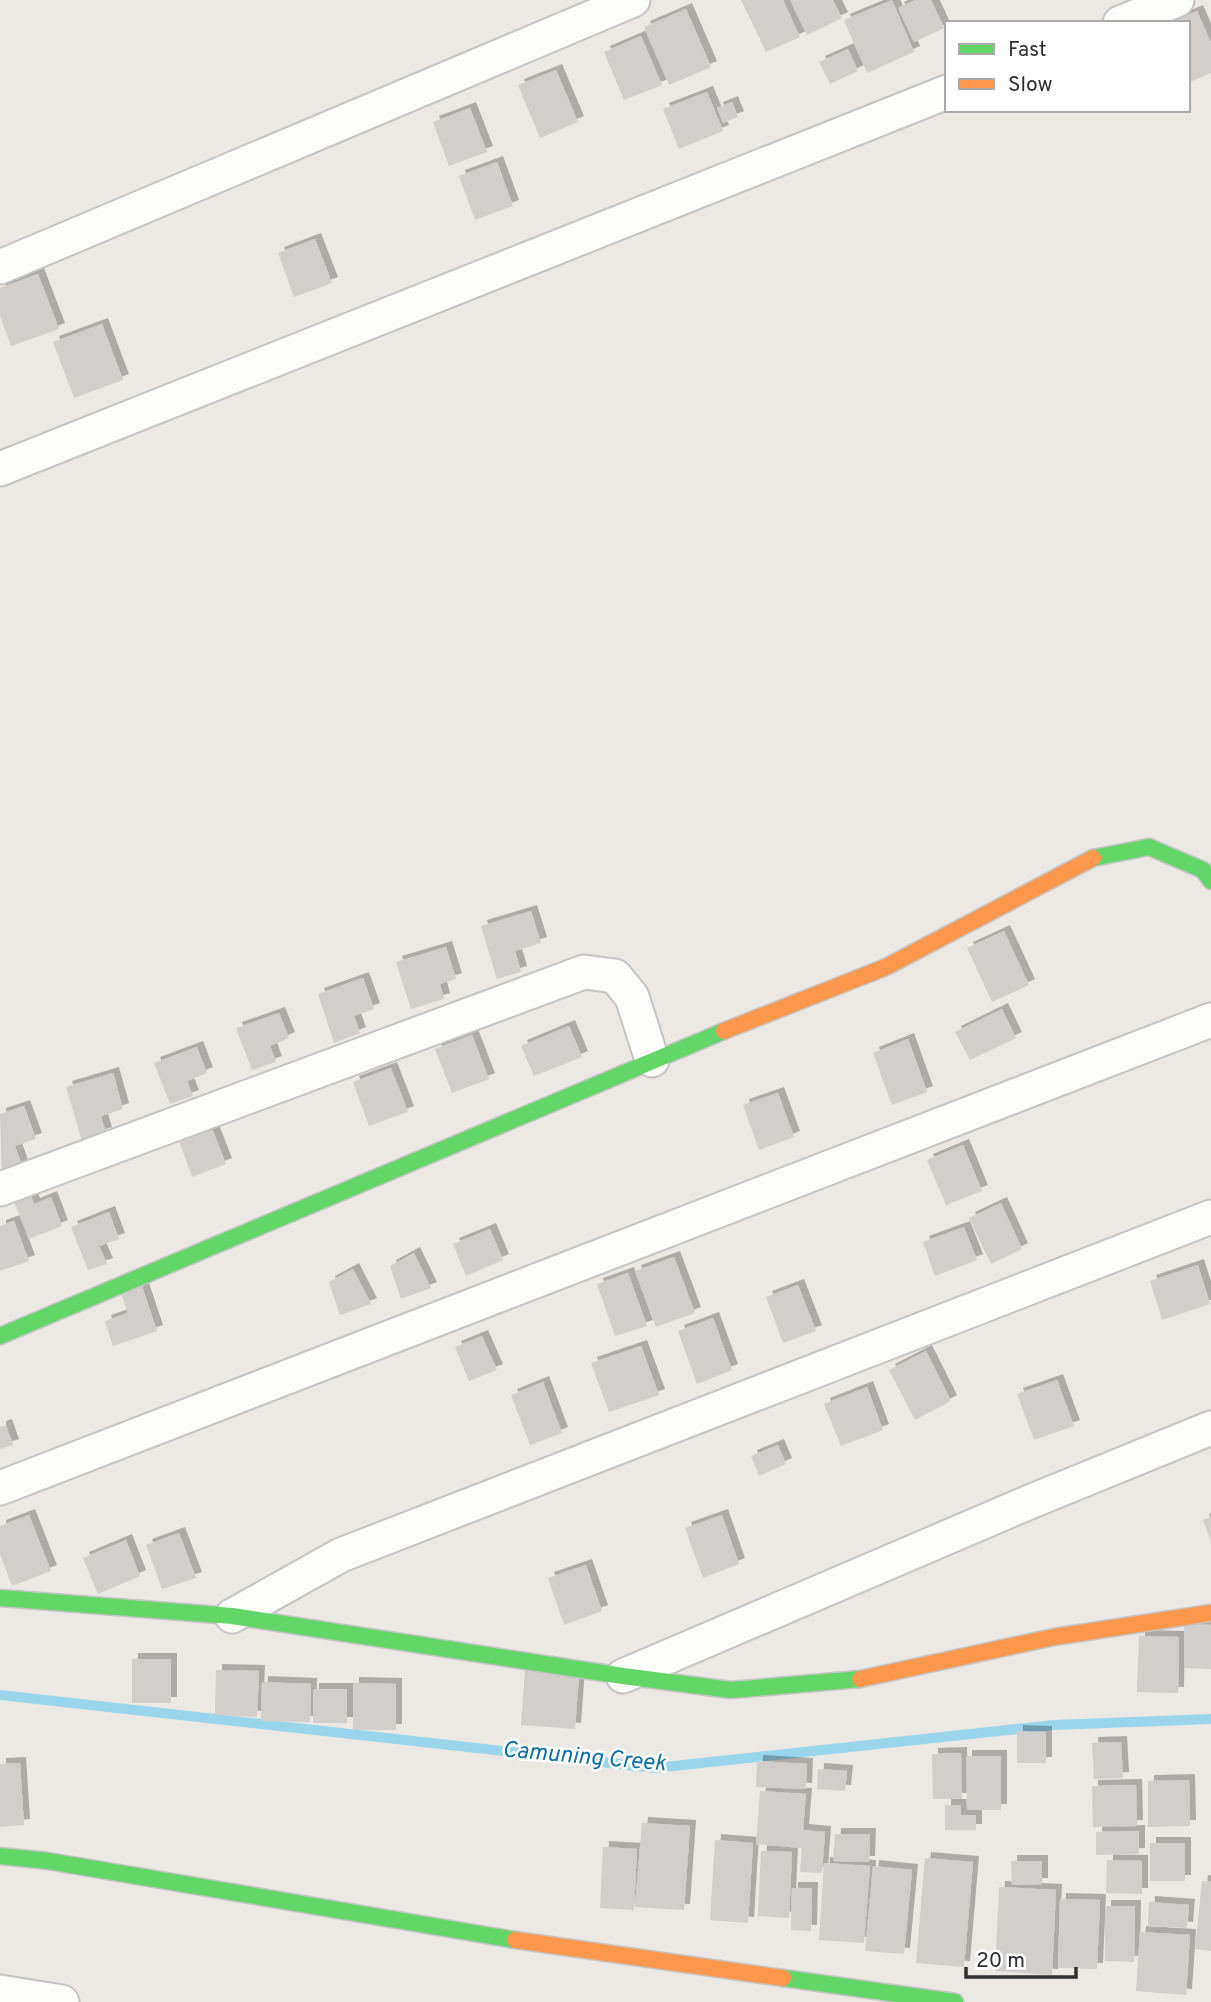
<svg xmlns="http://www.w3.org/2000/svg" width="1211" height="2002" viewBox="0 0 1211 2002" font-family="Overpass,sans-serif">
  <defs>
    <filter id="shadow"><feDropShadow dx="6" dy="-6" stdDeviation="0" flood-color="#0004"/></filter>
  </defs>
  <rect width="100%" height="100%" fill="#ece8e4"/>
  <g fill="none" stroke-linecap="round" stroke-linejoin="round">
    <polyline stroke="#99d6ec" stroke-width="10" points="0,1695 655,1768 1054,1725 1211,1719"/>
  </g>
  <g fill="#d1cecb" filter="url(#shadow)">
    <polygon points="741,0 783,0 800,37 766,52"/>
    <polygon points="790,0 833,0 842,18 807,35"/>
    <polygon points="892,0 914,52 867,73 844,20"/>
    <polygon points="915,0 931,0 944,28 914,42 898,8"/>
    <polygon points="686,9 711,67 669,85 644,27"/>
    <polygon points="1197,11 1211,43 1211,73 1188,83 1188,23 1169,23"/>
    <polygon points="641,36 662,85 624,100 604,52"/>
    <polygon points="848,49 858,71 830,84 819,62"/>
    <polygon points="556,70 578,122 540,138 518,85"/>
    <polygon points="707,92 723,131 679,149 663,109"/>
    <polygon points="732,102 738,117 723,123 717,108"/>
    <polygon points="470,108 487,152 449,166 433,122"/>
    <polygon points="497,162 513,206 475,220 459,176"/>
    <polygon points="315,239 332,283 294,297 278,253"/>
    <polygon points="38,274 59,329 11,346 0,316 0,288"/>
    <polygon points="102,324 123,380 74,398 53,342"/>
    <polygon points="531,911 541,943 515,951 521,972 497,979 481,926"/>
    <polygon points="1004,931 1029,985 992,1002 967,948"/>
    <polygon points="446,947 456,979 440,984 444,999 411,1009 396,962"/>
    <polygon points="363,978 374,1009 354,1016 360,1033 334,1043 318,994"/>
    <polygon points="1002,1009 1016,1038 970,1060 955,1032"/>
    <polygon points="279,1013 289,1038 270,1046 276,1062 252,1070 236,1028"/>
    <polygon points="569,1026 582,1057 534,1076 521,1046"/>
    <polygon points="472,1035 489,1079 452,1093 435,1049"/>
    <polygon points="908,1039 927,1092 892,1105 873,1053"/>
    <polygon points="197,1047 207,1073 187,1081 193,1096 170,1104 154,1063"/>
    <polygon points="391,1068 408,1112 369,1126 353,1082"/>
    <polygon points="113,1073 123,1109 101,1116 106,1133 82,1141 66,1087"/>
    <polygon points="778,1093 794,1137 759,1150 743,1105"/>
    <polygon points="24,1106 36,1139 15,1146 23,1169 2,1176 0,1114"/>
    <polygon points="211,1126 226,1164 192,1177 178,1138"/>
    <polygon points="963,1145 982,1191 946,1205 927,1160"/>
    <polygon points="30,1193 34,1204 51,1197 62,1226 29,1239 13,1199"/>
    <polygon points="1001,1203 1022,1249 991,1264 969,1218"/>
    <polygon points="109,1212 119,1239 99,1246 107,1264 88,1270 71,1227"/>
    <polygon points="14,1221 29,1261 0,1271 0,1226"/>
    <polygon points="964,1227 977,1260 935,1276 923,1242"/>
    <polygon points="490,1229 503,1260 466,1276 453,1244"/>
    <polygon points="414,1253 431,1288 401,1299 390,1266"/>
    <polygon points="674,1257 695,1313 656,1327 635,1271"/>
    <polygon points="1198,1265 1210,1304 1162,1320 1150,1281"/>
    <polygon points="353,1269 371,1304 340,1315 329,1282"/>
    <polygon points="628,1273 647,1326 615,1336 597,1284"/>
    <polygon points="798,1285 816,1331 783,1343 766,1297"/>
    <polygon points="142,1286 157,1331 113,1346 105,1321 128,1313 121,1293"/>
    <polygon points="713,1318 732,1370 697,1384 678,1331"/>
    <polygon points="482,1336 497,1370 469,1381 455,1347"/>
    <polygon points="641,1346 659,1395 609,1412 591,1363"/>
    <polygon points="926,1351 951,1401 915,1420 889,1370"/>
    <polygon points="1057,1380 1074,1426 1034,1440 1017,1394"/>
    <polygon points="543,1382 562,1433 530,1445 511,1395"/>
    <polygon points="867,1387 883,1430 841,1446 824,1404"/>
    <polygon points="6,1425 13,1445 0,1449 0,1427"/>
    <polygon points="778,1445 786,1464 759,1476 751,1456"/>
    <polygon points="29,1515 51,1571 12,1586 0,1554 0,1526"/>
    <polygon points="722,1515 739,1564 703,1578 685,1528"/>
    <polygon points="1211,1517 1211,1541 1203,1520"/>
    <polygon points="179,1533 196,1578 162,1589 146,1545"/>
    <polygon points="126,1540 140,1576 98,1594 83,1558"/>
    <polygon points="586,1565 602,1611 564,1625 548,1578"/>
    <polygon points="1184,1624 1211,1625 1211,1669 1184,1668"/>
    <polygon points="1139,1636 1179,1637 1178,1693 1137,1692"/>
    <rect x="132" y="1659" width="39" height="44"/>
    <polygon points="216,1670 259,1671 257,1717 215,1715"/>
    <polygon points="525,1671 579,1675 575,1729 521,1725"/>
    <polygon points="262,1682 311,1684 310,1722 261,1721"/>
    <polygon points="353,1683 396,1684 396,1730 353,1730"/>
    <rect x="313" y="1689" width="34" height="34"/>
    <polygon points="1017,1731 1046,1732 1046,1763 1017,1763"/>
    <polygon points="1121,1742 1123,1778 1094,1779 1092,1743"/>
    <polygon points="961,1753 962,1799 933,1799 932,1754"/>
    <polygon points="966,1756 1001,1756 1001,1810 967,1810"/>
    <polygon points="757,1761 807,1764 806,1789 756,1787"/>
    <polygon points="20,1763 24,1825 0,1827 0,1764"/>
    <polygon points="818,1769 847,1771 845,1791 817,1789"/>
    <polygon points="1189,1780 1190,1826 1148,1827 1148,1781"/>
    <polygon points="1136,1785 1137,1826 1093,1827 1092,1786"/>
    <polygon points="760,1791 806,1794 803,1830 825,1832 822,1873 800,1872 802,1848 756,1844"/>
    <polygon points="945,1805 961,1805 961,1815 976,1815 976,1830 945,1830"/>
    <polygon points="642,1823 690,1826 684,1910 635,1907"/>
    <polygon points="1139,1831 1139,1854 1096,1855 1096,1832"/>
    <polygon points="835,1834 870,1834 869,1862 833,1861"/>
    <polygon points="715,1840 753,1843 748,1923 710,1920"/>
    <rect x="1150" y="1843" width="35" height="38"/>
    <polygon points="603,1847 637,1849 634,1910 600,1908"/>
    <polygon points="761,1851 792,1852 789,1918 758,1916"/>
    <polygon points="925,1858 973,1862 964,1967 916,1963"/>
    <polygon points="1107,1860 1142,1861 1142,1894 1106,1893"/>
    <polygon points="1011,1861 1042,1861 1042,1884 1012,1885"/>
    <polygon points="824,1863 870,1866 864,1943 819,1940"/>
    <polygon points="873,1866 912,1870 904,1954 865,1951"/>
    <polygon points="1202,1881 1211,1882 1211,1951 1195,1949"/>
    <polygon points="999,1887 1056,1890 1052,1975 995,1971"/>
    <polygon points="792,1888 812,1888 811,1931 791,1930"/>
    <polygon points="1060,1899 1100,1900 1097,1969 1058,1968"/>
    <polygon points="1149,1902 1189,1905 1187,1928 1148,1926"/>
    <polygon points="1105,1906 1135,1906 1134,1962 1105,1961"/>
    <polygon points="1140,1932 1190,1935 1186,1995 1136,1991"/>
  </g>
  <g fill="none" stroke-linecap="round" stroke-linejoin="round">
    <defs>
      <g id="street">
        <polyline points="1120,23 1177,0"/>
        <polyline points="0,267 633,0"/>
        <polyline points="0,469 947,92"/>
        <polyline points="0,1189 584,972 615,976 632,997 652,1060"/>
        <polyline points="0,1488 1211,1020"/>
        <polyline points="232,1616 341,1555 1211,1217"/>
        <polyline points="623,1676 1032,1501 1211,1428"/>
        <polyline points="0,1992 62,2002"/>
      </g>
      <g id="fast">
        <polyline points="1093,858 1149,847 1203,870 1211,881"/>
        <polyline points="0,1336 724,1031"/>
        <polyline points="0,1598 232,1616 623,1676 731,1690 860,1679"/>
        <polyline points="0,1856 48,1861 515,1940"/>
        <polyline points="783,1978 955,2002"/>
      </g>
      <g id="slow">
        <polyline points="724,1031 886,967 1093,858"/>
        <polyline points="860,1679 1054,1637 1211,1613"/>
        <polyline points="515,1940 783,1978"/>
      </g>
    </defs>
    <use href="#street" stroke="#c5c4c5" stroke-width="37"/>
    <use href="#fast" stroke="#c5c4c5" stroke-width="19"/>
    <use href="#slow" stroke="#c5c4c5" stroke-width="19"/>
    <use href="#street" stroke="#fcfcfb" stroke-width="33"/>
    <use href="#fast" stroke="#63d668" stroke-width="16"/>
    <use href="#slow" stroke="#ff974d" stroke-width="16"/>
  </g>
  <g text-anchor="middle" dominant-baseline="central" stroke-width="5" stroke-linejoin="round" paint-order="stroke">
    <g font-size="23" font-style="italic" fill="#0d6fa3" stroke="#fff">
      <text transform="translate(584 1758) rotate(5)">Camuning Creek</text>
    </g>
  </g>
  <rect x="945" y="21" width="245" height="91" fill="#ffffff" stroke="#ababab" stroke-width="2"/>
  <rect x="959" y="44" width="35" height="10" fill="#63d668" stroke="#ababab" stroke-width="2"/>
  <text x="1008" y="56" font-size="21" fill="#2e2e2e">Fast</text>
  <rect x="959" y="79" width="35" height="10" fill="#ff974d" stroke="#ababab" stroke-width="2"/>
  <text x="1008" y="91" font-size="21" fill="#2e2e2e">Slow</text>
  <path d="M966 1967v10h110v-10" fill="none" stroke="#2e2e2e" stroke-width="3.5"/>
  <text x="976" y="1967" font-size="21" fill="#2e2e2e" stroke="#ffffff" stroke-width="5" paint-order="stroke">20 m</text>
</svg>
